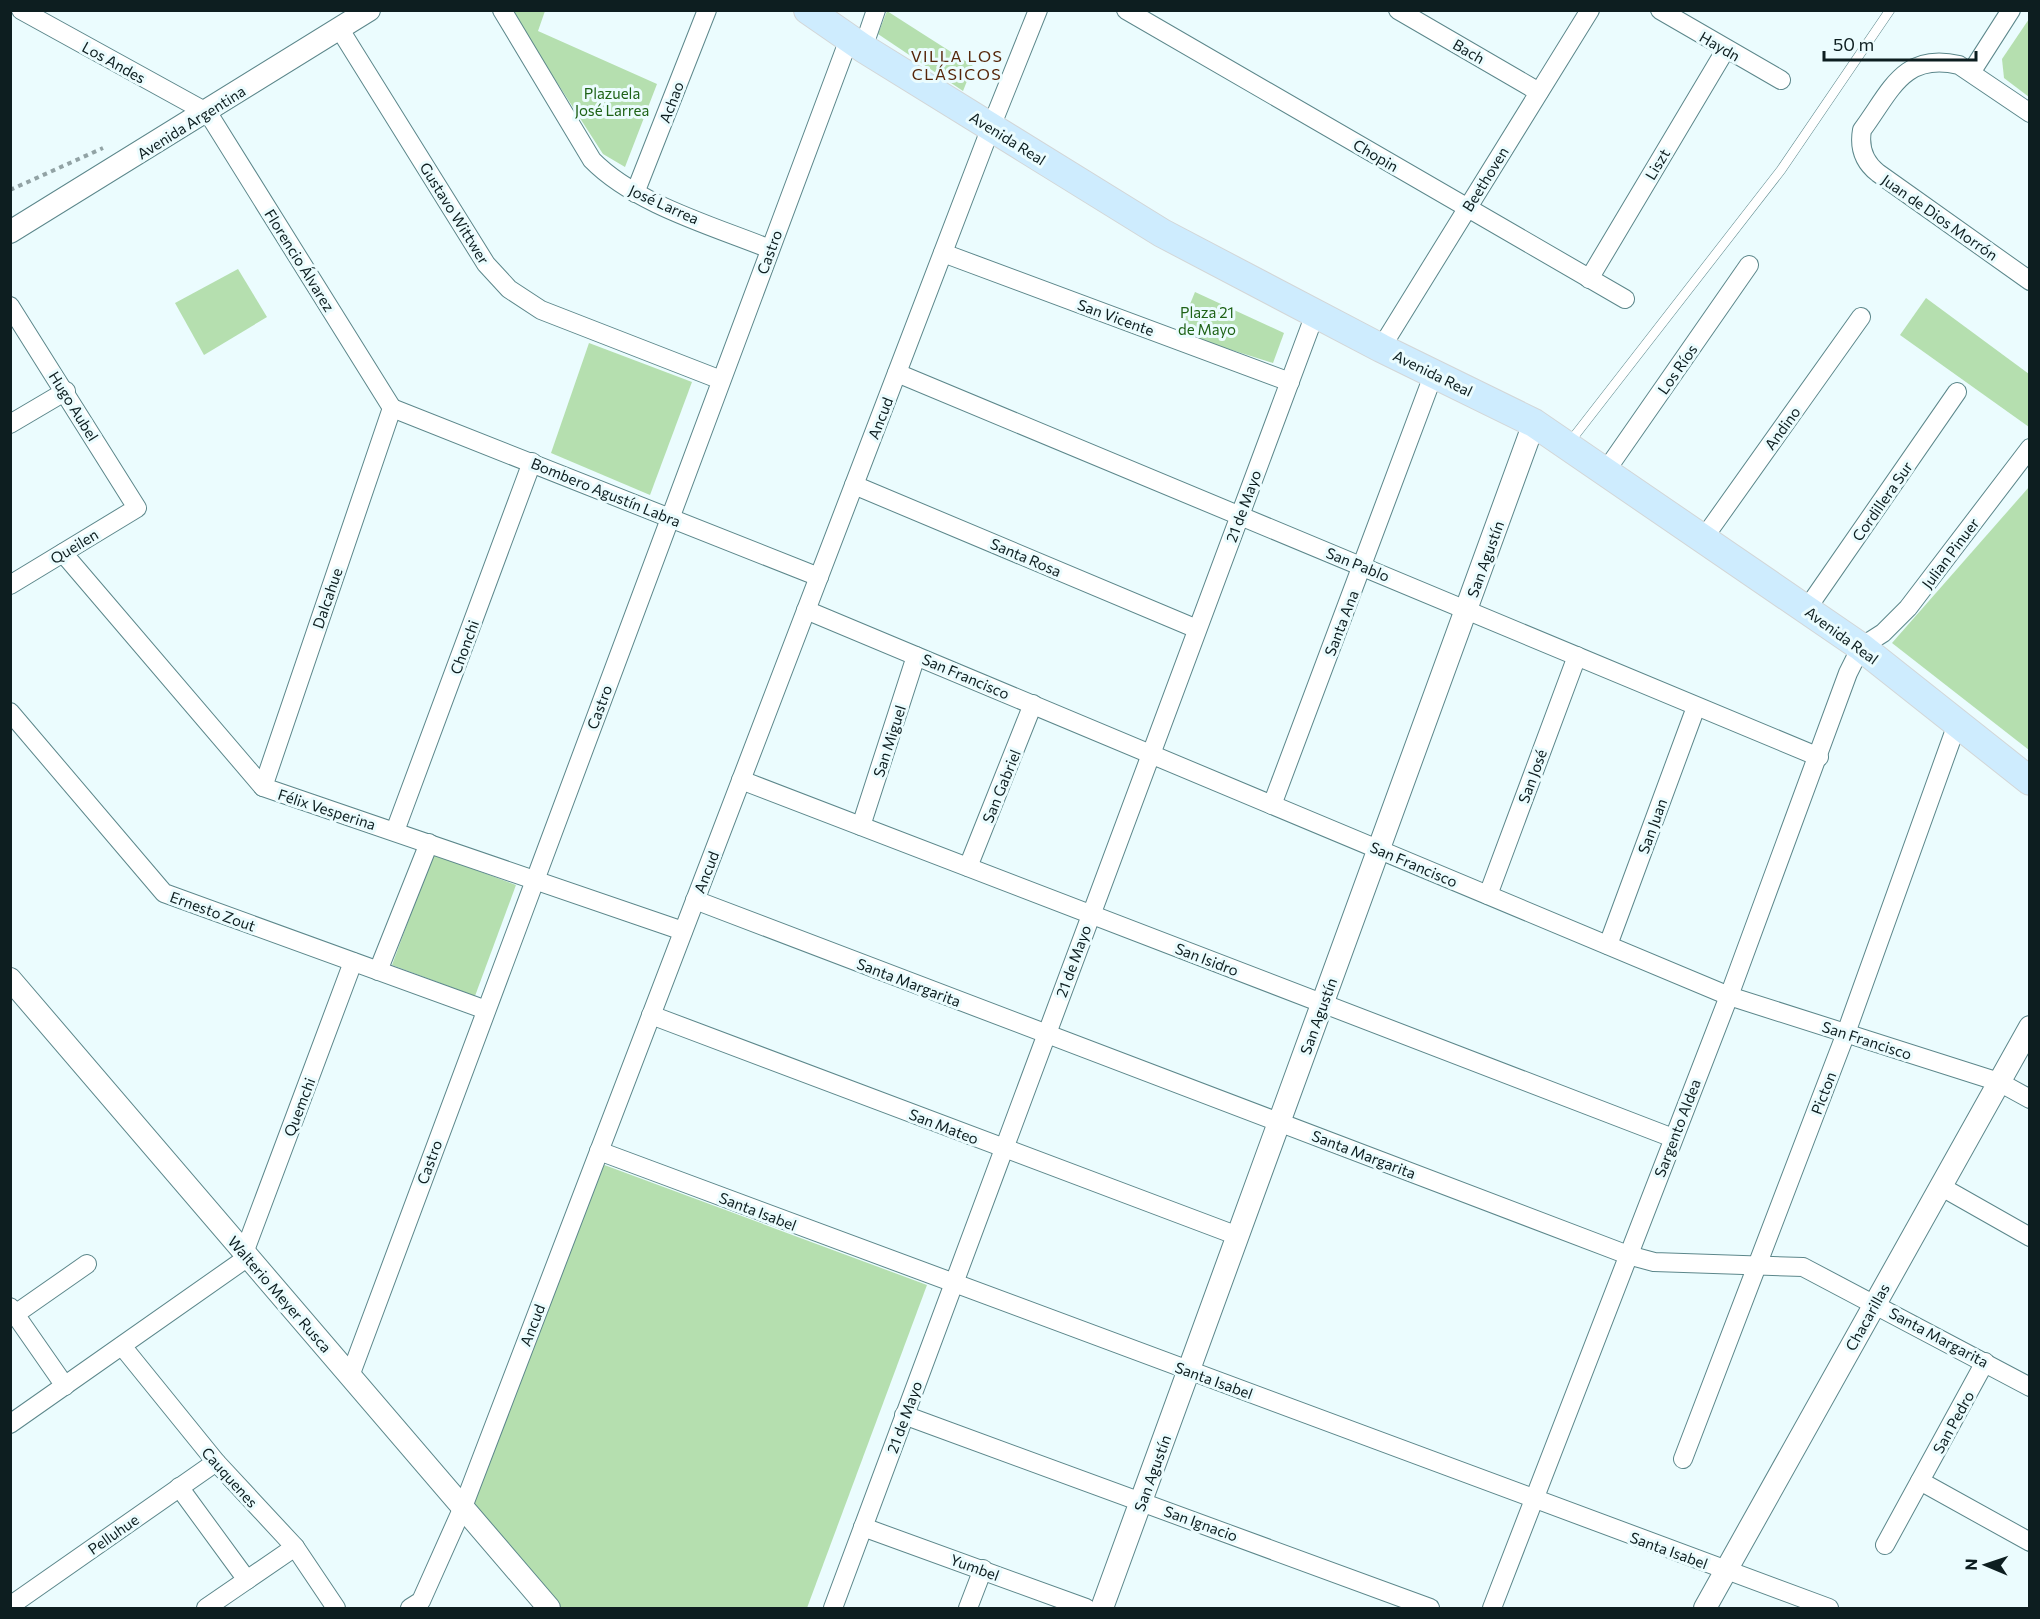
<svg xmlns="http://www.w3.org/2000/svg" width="2040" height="1619" viewBox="0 0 2040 1619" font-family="Commissioner,sans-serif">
  <rect width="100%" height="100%" fill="#ebfcfe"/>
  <g fill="#b5dfaf">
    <polygon points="511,11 545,11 538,31 657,84 625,167 603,154"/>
    <polygon points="887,11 973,66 963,91 878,34"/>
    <polygon points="2029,19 2029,97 2004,78 2002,59"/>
    <polygon points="238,269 267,317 204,355 175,303"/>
    <polygon points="1195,292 1284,333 1273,363 1178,333"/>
    <polygon points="1926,298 2029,374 2029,427 1900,335"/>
    <polygon points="589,343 692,382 650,495 551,453"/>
    <polygon points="2029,487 2029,750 1892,643"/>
    <polygon points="433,854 516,885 475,996 392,965"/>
    <polygon points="599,1163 927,1285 807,1608 552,1608 473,1502"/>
  </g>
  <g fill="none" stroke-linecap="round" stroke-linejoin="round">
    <defs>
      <polyline id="service" points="1569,443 1781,170 1890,10"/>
      <g id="minor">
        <polyline points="21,10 208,113 392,408"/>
        <path d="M502,10L592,160C635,204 713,226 770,249"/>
        <polyline points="1126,10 1625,299"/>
        <polyline points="1398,10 1539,92"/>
        <polyline points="1660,10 1781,80"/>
        <polyline points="339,28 486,264 509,289 541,310 721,380"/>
        <polyline points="863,48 876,10"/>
        <polyline points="1972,71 2011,10"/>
        <path d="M2030,113L1959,65C1903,52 1891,91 1862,130C1859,147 1864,162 1878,173L2030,281"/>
        <polyline points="635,193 707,10"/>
        <polyline points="943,253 1290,382"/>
        <polyline points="1589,279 1726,49"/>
        <polyline points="10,306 137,508 10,585"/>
        <polyline points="1381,348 1590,10"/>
        <polyline points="897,373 1819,757"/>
        <polyline points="392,408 819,577"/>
        <polyline points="10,424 66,391"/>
        <polyline points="1605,472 1749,265"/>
        <polyline points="854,485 1197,629"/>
        <polyline points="1703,539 1861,317"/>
        <polyline points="63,553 263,787 683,931"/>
        <polyline points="806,610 1729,996 1999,1082 2030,1099"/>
        <polyline points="1806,610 1957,392"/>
        <polyline points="10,712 164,893 486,1010"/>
        <polyline points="741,780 1673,1138"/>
        <polyline points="263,787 392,408"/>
        <polyline points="1272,805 1434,373"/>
        <polyline points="861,826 916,656"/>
        <polyline points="395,831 532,462"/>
        <polyline points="968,867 1033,704"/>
        <polyline points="1488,895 1577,656"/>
        <polyline points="695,900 1628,1255 1654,1262 1803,1267 2030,1387"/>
        <polyline points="1608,945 1696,707"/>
        <polyline points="378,971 429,843"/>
        <polyline points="651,1015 1238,1236"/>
        <polyline points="599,1151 1829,1608"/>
        <polyline points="1940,1186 2030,1237"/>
        <polyline points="244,1253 353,962"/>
        <polyline points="10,1307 65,1386"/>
        <polyline points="14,1315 87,1264"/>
        <polyline points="122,1346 216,1462 295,1547 336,1608"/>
        <polyline points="350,1376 849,39"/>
        <polyline points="904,1415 1430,1608"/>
        <polyline points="10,1424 248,1257"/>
        <polyline points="1683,1459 1846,1033 1957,724"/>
        <polyline points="1920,1481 2030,1542"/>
        <polyline points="179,1487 247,1580"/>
        <polyline points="863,1527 1086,1608"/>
        <polyline points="1885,1545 1985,1362"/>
        <polyline points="10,1606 216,1462"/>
        <polyline points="206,1608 295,1547"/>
        <polyline points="410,1608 421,1601 463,1507 991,127 1038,10"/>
        <polyline points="833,1608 1315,314"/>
        <polyline points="968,1608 983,1569"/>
        <polyline points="1492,1608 1729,996 1848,673 1861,647 1883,633 1908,608 2030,448"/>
      </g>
      <g id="tertiary">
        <polyline points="10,232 369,10"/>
        <polyline points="10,979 549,1608"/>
        <polyline points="1102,1608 1534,423"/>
        <polyline points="1705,1608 2030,1027"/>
      </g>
      <polyline id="primary" points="808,10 863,48 1162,233 1381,348 1534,423 1861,647 2030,781"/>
    </defs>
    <use href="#service" stroke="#5c878b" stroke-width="10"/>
    <use href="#minor" stroke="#5c878b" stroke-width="20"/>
    <use href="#tertiary" stroke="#5c878b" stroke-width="24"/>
    <use href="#primary" stroke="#d3d6d7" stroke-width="30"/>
    <polyline stroke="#92a3a5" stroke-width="4" stroke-dasharray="4.5 4.5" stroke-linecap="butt" points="10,190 103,148"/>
    <use href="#service" stroke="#fff" stroke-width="9"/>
    <use href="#minor" stroke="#fff" stroke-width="18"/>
    <use href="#tertiary" stroke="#fff" stroke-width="22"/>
    <use href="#primary" stroke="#ceecfe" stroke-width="28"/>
  </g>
  <g text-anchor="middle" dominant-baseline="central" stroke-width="6" stroke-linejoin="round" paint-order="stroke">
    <g font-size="15" fill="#0d1e20" stroke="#ebfcfe">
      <text transform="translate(1720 46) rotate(30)">Haydn</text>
      <text transform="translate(1469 51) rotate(30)">Bach</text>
      <text transform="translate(114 62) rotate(29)">Los Andes</text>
      <text transform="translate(671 102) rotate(-69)">Achao</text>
      <text transform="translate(191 122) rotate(-32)">Avenida Argentina</text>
      <text transform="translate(1008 138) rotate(32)">Avenida Real</text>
      <text transform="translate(1376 155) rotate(30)">Chopin</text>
      <text transform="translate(1657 164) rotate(-59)">Liszt</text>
      <text transform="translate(1485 179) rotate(-58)">Beethoven</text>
      <text transform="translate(664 204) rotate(24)">José Larrea</text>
      <text transform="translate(455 213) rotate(58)">Gustavo Wittwer</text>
      <text transform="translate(1940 217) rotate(35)">Juan de Dios Morrón</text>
      <text transform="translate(769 252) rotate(-70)">Castro</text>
      <text transform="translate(300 260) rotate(58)">Florencio Álvarez</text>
      <text transform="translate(1116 317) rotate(20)">San Vicente</text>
      <text transform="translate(1677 369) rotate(-55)">Los Ríos</text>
      <text transform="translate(1433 373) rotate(26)">Avenida Real</text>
      <text transform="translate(74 406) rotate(58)">Hugo Aubel</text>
      <text transform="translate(880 418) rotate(-69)">Ancud</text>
      <text transform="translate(1782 428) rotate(-54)">Andino</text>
      <text transform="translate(606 492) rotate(22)">Bombero Agustín Labra</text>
      <text transform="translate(1882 501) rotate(-55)">Cordillera Sur</text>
      <text transform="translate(1243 506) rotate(-70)">21 de Mayo</text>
      <text transform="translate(74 546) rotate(-31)">Queilen</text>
      <text transform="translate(1950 553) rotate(-53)">Julian Pinuer</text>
      <text transform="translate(1026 557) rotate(23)">Santa Rosa</text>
      <text transform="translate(1485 559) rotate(-70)">San Agustín</text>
      <text transform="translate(1358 564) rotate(22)">San Pablo</text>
      <text transform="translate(327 598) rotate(-71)">Dalcahue</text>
      <text transform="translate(1341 623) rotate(-69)">Santa Ana</text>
      <text transform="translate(1842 635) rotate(36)">Avenida Real</text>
      <text transform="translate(464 647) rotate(-70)">Chonchi</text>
      <text transform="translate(966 676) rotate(23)">San Francisco</text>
      <text transform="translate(599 707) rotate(-70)">Castro</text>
      <text transform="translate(889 741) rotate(-72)">San Miguel</text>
      <text transform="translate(1532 776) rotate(-70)">San José</text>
      <text transform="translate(1001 786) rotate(-68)">San Gabriel</text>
      <text transform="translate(327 809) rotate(18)">Félix Vesperina</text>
      <text transform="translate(1652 826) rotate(-70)">San Juan</text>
      <text transform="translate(1414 864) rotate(23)">San Francisco</text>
      <text transform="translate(706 872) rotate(-69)">Ancud</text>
      <text transform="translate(213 911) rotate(20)">Ernesto Zout</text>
      <text transform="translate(1207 959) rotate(21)">San Isidro</text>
      <text transform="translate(1073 961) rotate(-70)">21 de Mayo</text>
      <text transform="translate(909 982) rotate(21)">Santa Margarita</text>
      <text transform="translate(1318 1016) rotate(-70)">San Agustín</text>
      <text transform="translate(1867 1040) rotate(18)">San Francisco</text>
      <text transform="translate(1823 1093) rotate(-69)">Picton</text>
      <text transform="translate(299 1107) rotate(-69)">Quemchi</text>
      <text transform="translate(944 1126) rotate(21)">San Mateo</text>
      <text transform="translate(1677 1128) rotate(-69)">Sargento Aldea</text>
      <text transform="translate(1364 1154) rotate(21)">Santa Margarita</text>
      <text transform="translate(429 1162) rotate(-70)">Castro</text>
      <text transform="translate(758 1211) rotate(21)">Santa Isabel</text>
      <text transform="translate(280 1294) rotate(49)">Walterio Meyer Rusca</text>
      <text transform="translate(1867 1317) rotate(-61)">Chacarillas</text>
      <text transform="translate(532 1325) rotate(-69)">Ancud</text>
      <text transform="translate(1939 1337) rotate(28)">Santa Margarita</text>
      <text transform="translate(1214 1380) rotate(20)">Santa Isabel</text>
      <text transform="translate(904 1417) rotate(-70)">21 de Mayo</text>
      <text transform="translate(1953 1422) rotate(-61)">San Pedro</text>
      <text transform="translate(1152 1473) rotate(-70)">San Agustín</text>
      <text transform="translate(230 1477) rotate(48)">Cauquenes</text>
      <text transform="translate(1201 1523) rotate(20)">San Ignacio</text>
      <text transform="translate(113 1534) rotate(-35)">Pelluhue</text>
      <text transform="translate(1669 1550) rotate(20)">Santa Isabel</text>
      <text transform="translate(975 1567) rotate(20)">Yumbel</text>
    </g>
    <g font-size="15" fill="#1e6216" stroke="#ebfcfe">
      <text x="612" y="93">Plazuela<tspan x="612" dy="17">José Larrea</tspan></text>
      <text x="1207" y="312">Plaza 21<tspan x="1207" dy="17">de Mayo</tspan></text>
    </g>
    <g font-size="16" letter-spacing="1.5" fill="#56260a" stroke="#ebfcfe">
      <text x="957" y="55">VILLA LOS<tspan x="957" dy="18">CLÁSICOS</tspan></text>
    </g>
  </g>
  <rect width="2040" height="1619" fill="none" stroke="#0d1e20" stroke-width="24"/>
  <g transform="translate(1986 1565) rotate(272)" stroke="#ebfcfe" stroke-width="4.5" paint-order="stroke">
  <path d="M0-4.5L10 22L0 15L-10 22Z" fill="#0d1e20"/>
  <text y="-9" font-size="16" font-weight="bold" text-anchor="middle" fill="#0d1e20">N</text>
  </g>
  <path d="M1824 51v9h152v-9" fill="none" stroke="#0d1e20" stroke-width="3"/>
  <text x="1833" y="51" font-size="18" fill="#0d1e20" stroke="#ebfcfe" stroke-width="4.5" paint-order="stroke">50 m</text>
</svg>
